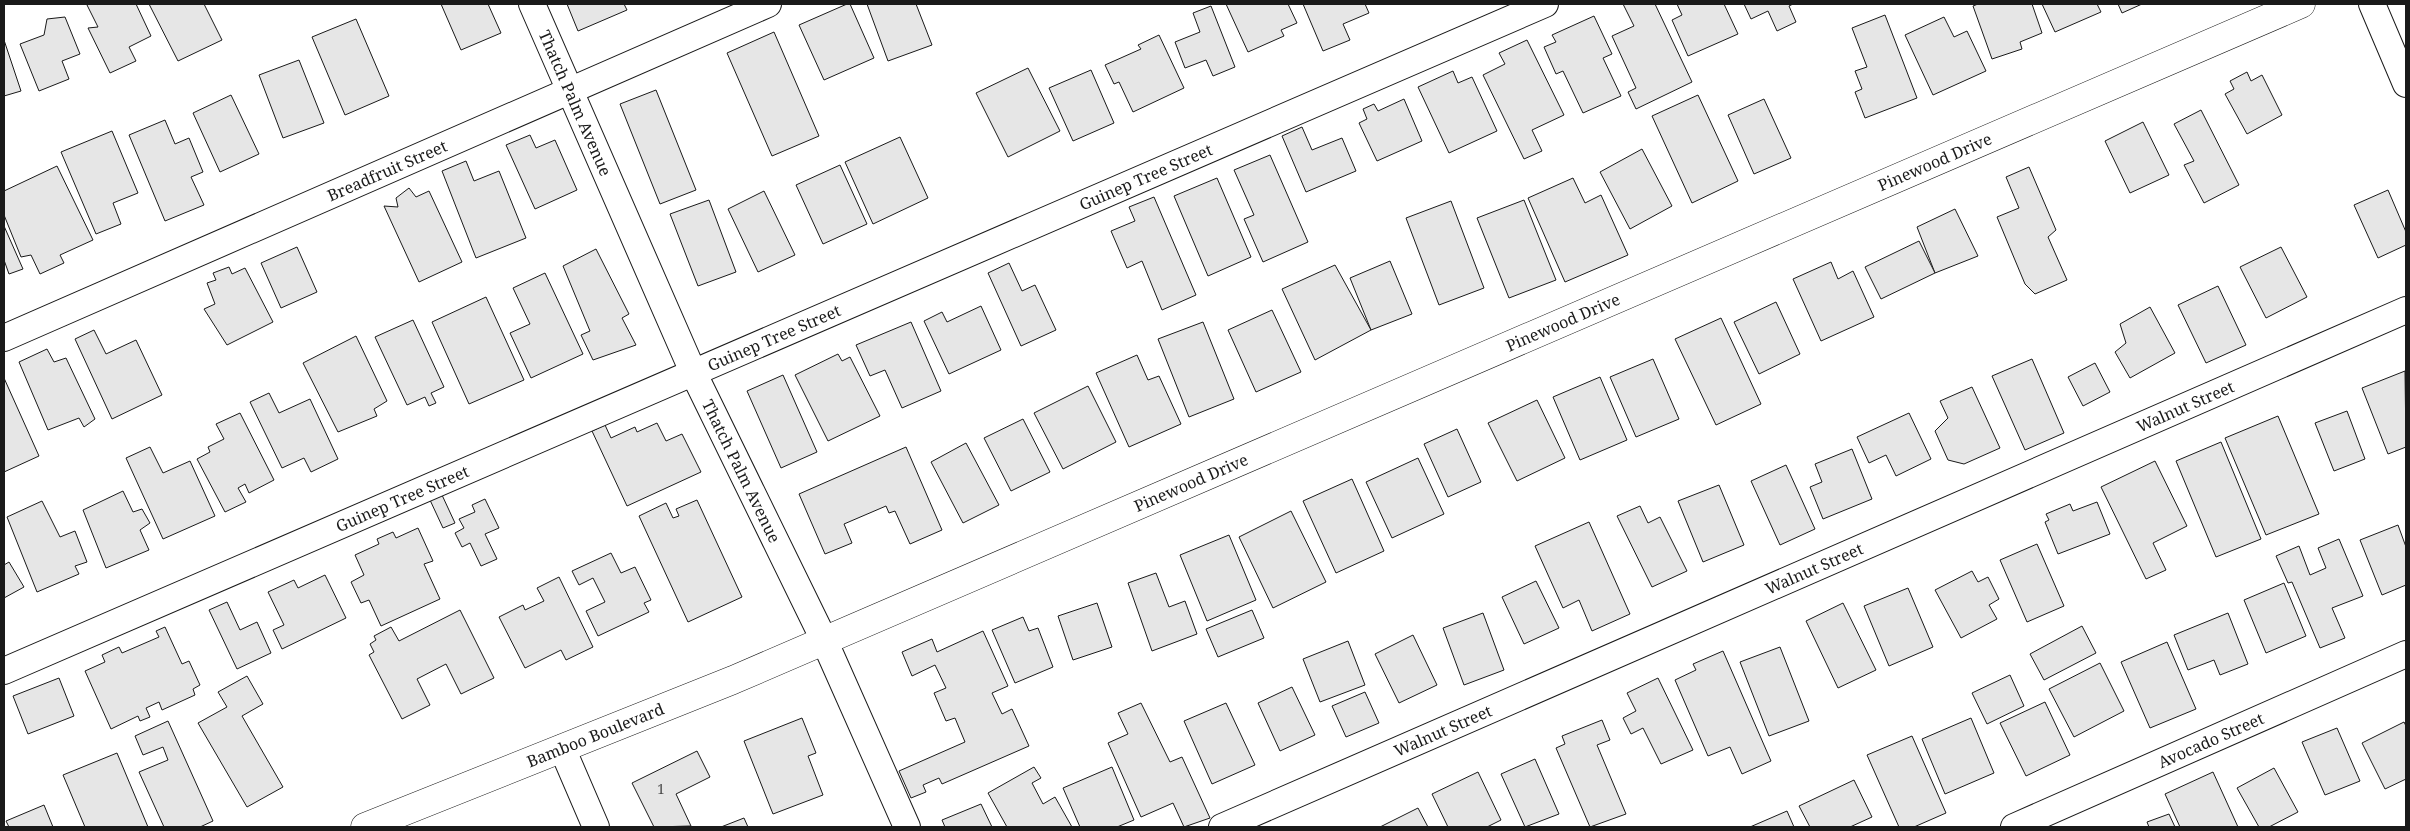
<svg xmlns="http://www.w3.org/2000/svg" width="2410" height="831" viewBox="0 0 2410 831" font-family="'Noto Serif',serif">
  <rect width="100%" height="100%" fill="#fff"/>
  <g fill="#e6e6e6" stroke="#1a1a1a">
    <polygon points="89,4 136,4 151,36 129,47 136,61 110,73 88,28 98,27 87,5"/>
    <polygon points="149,4 204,4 222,40 178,61"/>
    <polygon points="441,4 488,4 501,33 461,50"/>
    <polygon points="567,4 624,4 627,10 578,31"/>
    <polygon points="847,4 850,4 874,58 824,80 799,25"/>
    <polygon points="867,4 916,4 932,45 888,61"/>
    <polygon points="1226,4 1288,4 1297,23 1281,30 1284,36 1248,52"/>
    <polygon points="1303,4 1365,4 1369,13 1343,24 1350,40 1323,51"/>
    <polygon points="1623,4 1655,4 1692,82 1636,109 1628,92 1636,88 1612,36 1634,26"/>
    <polygon points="1677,4 1724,4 1738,34 1688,56 1672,20 1682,15"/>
    <polygon points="1744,4 1793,4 1789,6 1796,22 1777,31 1768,11 1751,19"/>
    <polygon points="1978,4 2032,4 2042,33 2020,42 2022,49 1992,59 1973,6"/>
    <polygon points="2042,4 2097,4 2101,12 2055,32"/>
    <polygon points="2118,4 2142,4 2122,13"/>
    <polygon points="1211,6 1235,67 1213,76 1206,60 1185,68 1175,42 1200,32 1193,13"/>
    <polygon points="1885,15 1917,98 1865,118 1855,92 1862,89 1855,71 1867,67 1852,28"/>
    <polygon points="1594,16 1612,54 1603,58 1621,96 1583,113 1563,71 1556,74 1544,47 1556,42 1552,35"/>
    <polygon points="65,17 80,54 62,61 69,79 39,91 20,44 44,35 47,19"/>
    <polygon points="1944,17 1954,37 1967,31 1986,71 1933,95 1905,35"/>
    <polygon points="356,19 389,96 345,115 312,37"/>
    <polygon points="774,32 819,136 772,156 727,53"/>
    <polygon points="1159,35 1184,88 1133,112 1119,82 1114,84 1105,65 1141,49 1138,45"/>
    <polygon points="4,40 21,91 4,96"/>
    <polygon points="1527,40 1564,115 1532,130 1542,151 1524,159 1483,75 1505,64 1499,53"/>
    <polygon points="299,60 324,123 283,138 259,75"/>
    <polygon points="1028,68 1060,131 1008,157 976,93"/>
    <polygon points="1091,70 1114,123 1073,141 1049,88"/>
    <polygon points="1453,71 1458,83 1472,77 1497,131 1449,153 1418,87"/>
    <polygon points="2247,72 2251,81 2262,75 2282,115 2247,134 2225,94 2234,89 2230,81"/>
    <polygon points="656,90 696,190 660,204 620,104"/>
    <polygon points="231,95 259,154 220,172 193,113"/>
    <polygon points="1698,95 1738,181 1692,203 1652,116"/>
    <polygon points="1404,99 1422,141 1377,161 1359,123 1367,119 1363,109 1374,104 1378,111"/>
    <polygon points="1764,99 1791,158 1754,174 1728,115"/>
    <polygon points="2201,110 2239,185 2204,203 2184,165 2194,161 2174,124"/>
    <polygon points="165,120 175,144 189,138 203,172 191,177 204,205 165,221 129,135"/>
    <polygon points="2143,122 2169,175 2130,193 2105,141"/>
    <polygon points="1302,127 1312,150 1342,138 1356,171 1306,192 1282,136"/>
    <polygon points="112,131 138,193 113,203 121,224 96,234 61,152"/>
    <polygon points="530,135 536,148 555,140 577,190 535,209 506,145"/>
    <polygon points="900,137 928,198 873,224 845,162"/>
    <polygon points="1642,149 1672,206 1630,229 1600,172"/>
    <polygon points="1270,155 1308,242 1263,262 1244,219 1254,215 1234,170"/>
    <polygon points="466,161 474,181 499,171 526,238 476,258 442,171"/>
    <polygon points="840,165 867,224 823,244 796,185"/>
    <polygon points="57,166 93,240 60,255 64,263 40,274 31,255 21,257 4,215 4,191"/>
    <polygon points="2029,167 2056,230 2048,237 2067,280 2035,294 2025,284 1997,217 2019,208 2006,177"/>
    <polygon points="1217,178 1251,257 1208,276 1174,196"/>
    <polygon points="1573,178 1585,203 1601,195 1628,255 1565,282 1528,198"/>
    <polygon points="409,188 416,197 429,191 462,262 419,282 384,206 398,207 396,198"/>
    <polygon points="2388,190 2406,232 2406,245 2378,258 2354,205"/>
    <polygon points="764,191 795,255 758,272 728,209"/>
    <polygon points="1154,197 1196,295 1162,310 1142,261 1127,268 1111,231 1135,221 1129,207"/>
    <polygon points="709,200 736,272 698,286 670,214"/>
    <polygon points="1524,200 1556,280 1509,298 1477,218"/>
    <polygon points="1451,201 1484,288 1439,305 1406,218"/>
    <polygon points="1955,209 1978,256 1935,273 1917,227"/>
    <polygon points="4,226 23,269 9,274 4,260"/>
    <polygon points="1919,241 1935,273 1881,299 1865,267"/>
    <polygon points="297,247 317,292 281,308 261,263"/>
    <polygon points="2281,247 2307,297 2266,318 2240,267"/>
    <polygon points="596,249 629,314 622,318 636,345 593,360 581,335 590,331 563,266"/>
    <polygon points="1390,261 1412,314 1371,330 1350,278"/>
    <polygon points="1831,262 1838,279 1853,271 1874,317 1821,341 1793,279"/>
    <polygon points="1009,263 1022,291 1035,285 1056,330 1021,346 988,273"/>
    <polygon points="1335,265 1371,330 1315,360 1282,289"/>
    <polygon points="229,267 232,274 245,268 273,322 227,345 204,309 215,304 207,283 216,280 213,273"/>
    <polygon points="545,273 583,354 531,378 510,333 530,324 513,288"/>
    <polygon points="2218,286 2246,345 2206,363 2178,305"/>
    <polygon points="486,297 524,380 469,404 432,322"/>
    <polygon points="1776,302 1800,354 1759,374 1734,322"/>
    <polygon points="981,306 1001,350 949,374 924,321 942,312 947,322"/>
    <polygon points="2150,307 2175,353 2130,378 2115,352 2126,343 2120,324"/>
    <polygon points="1272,310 1301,372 1256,392 1228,330"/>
    <polygon points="1721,318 1761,404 1716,425 1675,339"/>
    <polygon points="413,320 444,387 431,393 436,403 429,406 425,397 407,405 375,337"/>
    <polygon points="911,322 941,391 902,408 885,370 870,376 856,345"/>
    <polygon points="1203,322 1234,399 1189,417 1158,339"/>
    <polygon points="94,330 106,354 136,340 162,395 112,419 75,339"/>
    <polygon points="356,336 387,401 374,409 377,416 338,432 303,363"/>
    <polygon points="47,349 54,362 66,358 95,419 84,427 79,418 48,430 19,362"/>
    <polygon points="838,354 842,361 850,357 880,416 828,441 795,375"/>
    <polygon points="1137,355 1148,380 1159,376 1181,424 1129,447 1096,373"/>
    <polygon points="1653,359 1679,419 1636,437 1610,377"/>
    <polygon points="2032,359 2064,433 2025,450 1992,376"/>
    <polygon points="2095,363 2110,392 2083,406 2068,377"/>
    <polygon points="2405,371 2406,447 2388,454 2362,388"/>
    <polygon points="783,375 817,452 781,468 747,391"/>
    <polygon points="1600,377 1627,440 1580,460 1553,397"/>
    <polygon points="4,378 39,456 4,472"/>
    <polygon points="1088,386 1116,442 1063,469 1034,413"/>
    <polygon points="1972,387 2000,448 1964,464 1948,460 1935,431 1948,418 1940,401"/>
    <polygon points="269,393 279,413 310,399 338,459 311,472 304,458 282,468 250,402"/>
    <polygon points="1537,400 1565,458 1517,481 1488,423"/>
    <polygon points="2347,411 2365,459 2334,471 2315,423"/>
    <polygon points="240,413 274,480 249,493 245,484 238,488 246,502 225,512 197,459 210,452 208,447 224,439 216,424"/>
    <polygon points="1909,413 1931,459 1896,476 1886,455 1869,463 1857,437"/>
    <polygon points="2278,416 2319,514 2266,535 2225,438"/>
    <polygon points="1023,419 1050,472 1011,491 984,438"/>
    <polygon points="657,423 666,441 682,434 701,472 627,506 592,431 605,425 611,438 635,427 637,432"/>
    <polygon points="1457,429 1481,482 1448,497 1424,444"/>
    <polygon points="2221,442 2261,539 2216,557 2176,461"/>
    <polygon points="966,443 999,505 963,523 931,462"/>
    <polygon points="150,447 163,473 190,461 215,516 163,539 126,458"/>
    <polygon points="906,447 942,530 910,544 895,511 889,513 886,506 844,524 852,543 825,554 799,494"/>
    <polygon points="1852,449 1872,499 1823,519 1810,487 1822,482 1815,464"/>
    <polygon points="1418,458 1444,514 1392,538 1366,482"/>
    <polygon points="2155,461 2187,526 2153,543 2166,570 2146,579 2101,487"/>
    <polygon points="1786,465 1815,529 1780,545 1751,481"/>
    <polygon points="1352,479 1384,551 1336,573 1303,501"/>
    <polygon points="1719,485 1744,545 1703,562 1678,501"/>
    <polygon points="123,491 133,512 142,509 150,523 140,530 149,550 106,568 83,510"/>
    <polygon points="442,495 455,523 443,528 430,500"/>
    <polygon points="485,499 499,528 485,534 497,559 481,566 470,543 462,547 455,533 464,528 459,519 475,512 472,505"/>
    <polygon points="697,500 742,597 688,622 639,516 666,503 673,518 679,516 676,509"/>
    <polygon points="42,501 60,537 75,531 87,562 75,566 79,574 37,592 7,517"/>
    <polygon points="2097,502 2110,534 2058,554 2045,522 2049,520 2046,514 2070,504 2073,511"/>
    <polygon points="1640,506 1648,523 1660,517 1687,571 1652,587 1617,516"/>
    <polygon points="1291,511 1326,582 1273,608 1239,537"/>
    <polygon points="1589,522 1630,614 1592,631 1579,600 1563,608 1535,546"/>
    <polygon points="2398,525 2406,547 2406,585 2382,595 2360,540"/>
    <polygon points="418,528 433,561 424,564 440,599 381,626 369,600 361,603 351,582 364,575 355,555 379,544 377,539 393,532 396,538"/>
    <polygon points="1229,535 1256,600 1207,621 1180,555"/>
    <polygon points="2339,539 2363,596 2332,608 2345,638 2320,648 2292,582 2288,583 2276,556 2299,546 2310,575 2326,568 2318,548"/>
    <polygon points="2037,544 2064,606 2027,622 2000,560"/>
    <polygon points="611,553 621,573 635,567 651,600 644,603 649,612 598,636 586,611 605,602 593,578 579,585 572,571"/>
    <polygon points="9,562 24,587 4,598 4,565"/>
    <polygon points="1972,571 1978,582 1988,577 1999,599 1989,605 1997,619 1961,638 1935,590"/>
    <polygon points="1156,573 1169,607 1185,601 1197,634 1152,651 1128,583"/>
    <polygon points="325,575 346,618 282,649 273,630 284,625 268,592 294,580 298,588"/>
    <polygon points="559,577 593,647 566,660 561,650 525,668 499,617 523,605 525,610 544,601 537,588"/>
    <polygon points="1536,581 1559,628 1524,644 1502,597"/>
    <polygon points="2284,583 2306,636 2266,653 2244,600"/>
    <polygon points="1908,588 1933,647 1889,666 1864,606"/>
    <polygon points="227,602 240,630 257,622 271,653 237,669 209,610"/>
    <polygon points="1097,603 1112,647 1073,660 1058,616"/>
    <polygon points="1843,603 1876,670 1838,688 1806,621"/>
    <polygon points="460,610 494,678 461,694 446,664 417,679 430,705 402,719 369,655 374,652 370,644 376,640 374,636 391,627 399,641"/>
    <polygon points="1252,610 1264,638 1218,657 1206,629"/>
    <polygon points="1483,613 1504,670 1464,685 1443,628"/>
    <polygon points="2228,613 2248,664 2220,675 2214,660 2188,670 2174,635"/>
    <polygon points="1023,617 1029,631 1038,628 1053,667 1015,683 992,630"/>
    <polygon points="2082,626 2096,653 2044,680 2030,654"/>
    <polygon points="165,627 182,664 189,661 200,685 193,689 195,695 162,710 159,702 146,708 150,717 140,721 138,716 111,729 85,671 105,662 102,655 119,647 122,653 159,637 156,631"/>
    <polygon points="983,631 1008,686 992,693 1002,714 1012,709 1029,746 942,784 939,778 923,785 926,792 911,798 899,771 965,742 955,718 946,721 934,693 946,688 935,665 912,676 902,652 932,639 937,652"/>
    <polygon points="1413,635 1437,685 1399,703 1375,654"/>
    <polygon points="1348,641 1365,685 1320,702 1303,659"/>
    <polygon points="2167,642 2196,709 2150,728 2121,662"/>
    <polygon points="1780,647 1809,721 1769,736 1740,662"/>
    <polygon points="1723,651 1771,761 1742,774 1730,747 1708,756 1675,680 1696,670 1693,664"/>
    <polygon points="2100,663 2124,711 2074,737 2049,689"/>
    <polygon points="2010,675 2024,706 1987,724 1972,693"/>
    <polygon points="247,676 263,704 242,716 283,787 247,807 198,723 227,707 218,692"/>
    <polygon points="59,678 74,716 28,734 13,696"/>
    <polygon points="1658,678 1693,750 1661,764 1643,728 1631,734 1623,718 1636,711 1627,693"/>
    <polygon points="1292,687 1315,735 1280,751 1258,703"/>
    <polygon points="1365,692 1379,723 1346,737 1332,706"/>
    <polygon points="2045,702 2070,755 2026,776 2000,723"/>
    <polygon points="1141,703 1170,762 1182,757 1210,818 1184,827 1173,803 1141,817 1108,743 1128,734 1118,713"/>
    <polygon points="1226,703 1255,765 1212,784 1184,721"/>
    <polygon points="802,718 816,753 808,756 823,795 773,814 744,741"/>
    <polygon points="1971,718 1994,773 1945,794 1922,739"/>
    <polygon points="1602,720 1610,740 1597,745 1626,814 1590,827 1556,748 1565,744 1562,736"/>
    <polygon points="168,721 213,821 200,827 164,827 139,772 168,760 163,747 143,755 135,736"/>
    <polygon points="2404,722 2406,726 2406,779 2385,789 2362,743"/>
    <polygon points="2337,728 2360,781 2325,795 2302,742"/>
    <polygon points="1912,736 1946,813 1914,827 1899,827 1867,755"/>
    <polygon points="697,751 710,777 676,794 691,826 654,827 632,783"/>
    <polygon points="117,753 148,827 85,827 63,775"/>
    <polygon points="1535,759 1559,814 1525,827 1501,774"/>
    <polygon points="1034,767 1041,778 1032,783 1043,804 1055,797 1072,827 1007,827 988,793"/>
    <polygon points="1112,767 1134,820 1117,827 1080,827 1063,788"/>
    <polygon points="2274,768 2298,812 2269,827 2259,827 2237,788"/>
    <polygon points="1478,772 1501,820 1487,827 1448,827 1432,794"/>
    <polygon points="2213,772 2238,827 2180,827 2165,794"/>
    <polygon points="1854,780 1872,817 1850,827 1810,827 1799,806"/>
    <polygon points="981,804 992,827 945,827 942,820"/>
    <polygon points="44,805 53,827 9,827 6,821"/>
    <polygon points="1418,808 1428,827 1380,827"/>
    <polygon points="1787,811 1794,827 1750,827"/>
    <polygon points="2169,814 2175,827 2149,827 2147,822"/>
    <polygon points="744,818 748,827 721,827"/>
  </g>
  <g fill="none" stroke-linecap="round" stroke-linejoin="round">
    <defs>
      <g id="street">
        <path id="s1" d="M532,4L693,372L824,640L907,827"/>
        <polyline points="2372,4 2406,84"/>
        <path id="s2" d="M4,338L768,4"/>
        <path id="s3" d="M4,671L1545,4"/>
        <polyline points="562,748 596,827"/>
        <path id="s4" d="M1222,827L2406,310"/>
        <path id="s5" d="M2014,827L2406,654"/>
      </g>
      <g id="secondary">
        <path id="s6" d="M365,827L733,680L2301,4"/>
      </g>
    </defs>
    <use href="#street" stroke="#1a1a1a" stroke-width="28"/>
    <use href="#secondary" stroke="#1a1a1a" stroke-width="29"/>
    <use href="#street" stroke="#fff" stroke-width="26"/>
    <use href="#secondary" stroke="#fff" stroke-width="28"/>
  </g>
  <g text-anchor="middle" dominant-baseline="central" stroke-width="4" stroke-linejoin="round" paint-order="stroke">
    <g font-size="14" fill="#4d4d4d">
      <text x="661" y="788">1</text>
    </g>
    <g font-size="16" fill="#1a1a1a" stroke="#fff">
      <text stroke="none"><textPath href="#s1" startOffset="108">Thatch Palm Avenue</textPath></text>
      <text stroke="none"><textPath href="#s6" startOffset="1705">Pinewood Drive</textPath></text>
      <text stroke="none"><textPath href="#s2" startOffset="418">Breadfruit Street</textPath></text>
      <text stroke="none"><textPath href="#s3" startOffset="1244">Guinep Tree Street</textPath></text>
      <text stroke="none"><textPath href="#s6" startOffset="1300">Pinewood Drive</textPath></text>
      <text stroke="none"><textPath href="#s3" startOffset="839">Guinep Tree Street</textPath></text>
      <text stroke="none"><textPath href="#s4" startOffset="1051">Walnut Street</textPath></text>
      <text stroke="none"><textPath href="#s1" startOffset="512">Thatch Palm Avenue</textPath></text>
      <text stroke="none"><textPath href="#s6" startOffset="895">Pinewood Drive</textPath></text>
      <text stroke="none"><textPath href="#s3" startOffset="434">Guinep Tree Street</textPath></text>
      <text stroke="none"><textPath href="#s4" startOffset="646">Walnut Street</textPath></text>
      <text stroke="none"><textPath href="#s4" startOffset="241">Walnut Street</textPath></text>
      <text stroke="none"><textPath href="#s6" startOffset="248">Bamboo Boulevard</textPath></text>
      <text stroke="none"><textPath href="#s5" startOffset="215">Avocado Street</textPath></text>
    </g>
  </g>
  <rect width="2410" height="831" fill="none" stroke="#1a1a1a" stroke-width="10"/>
</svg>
